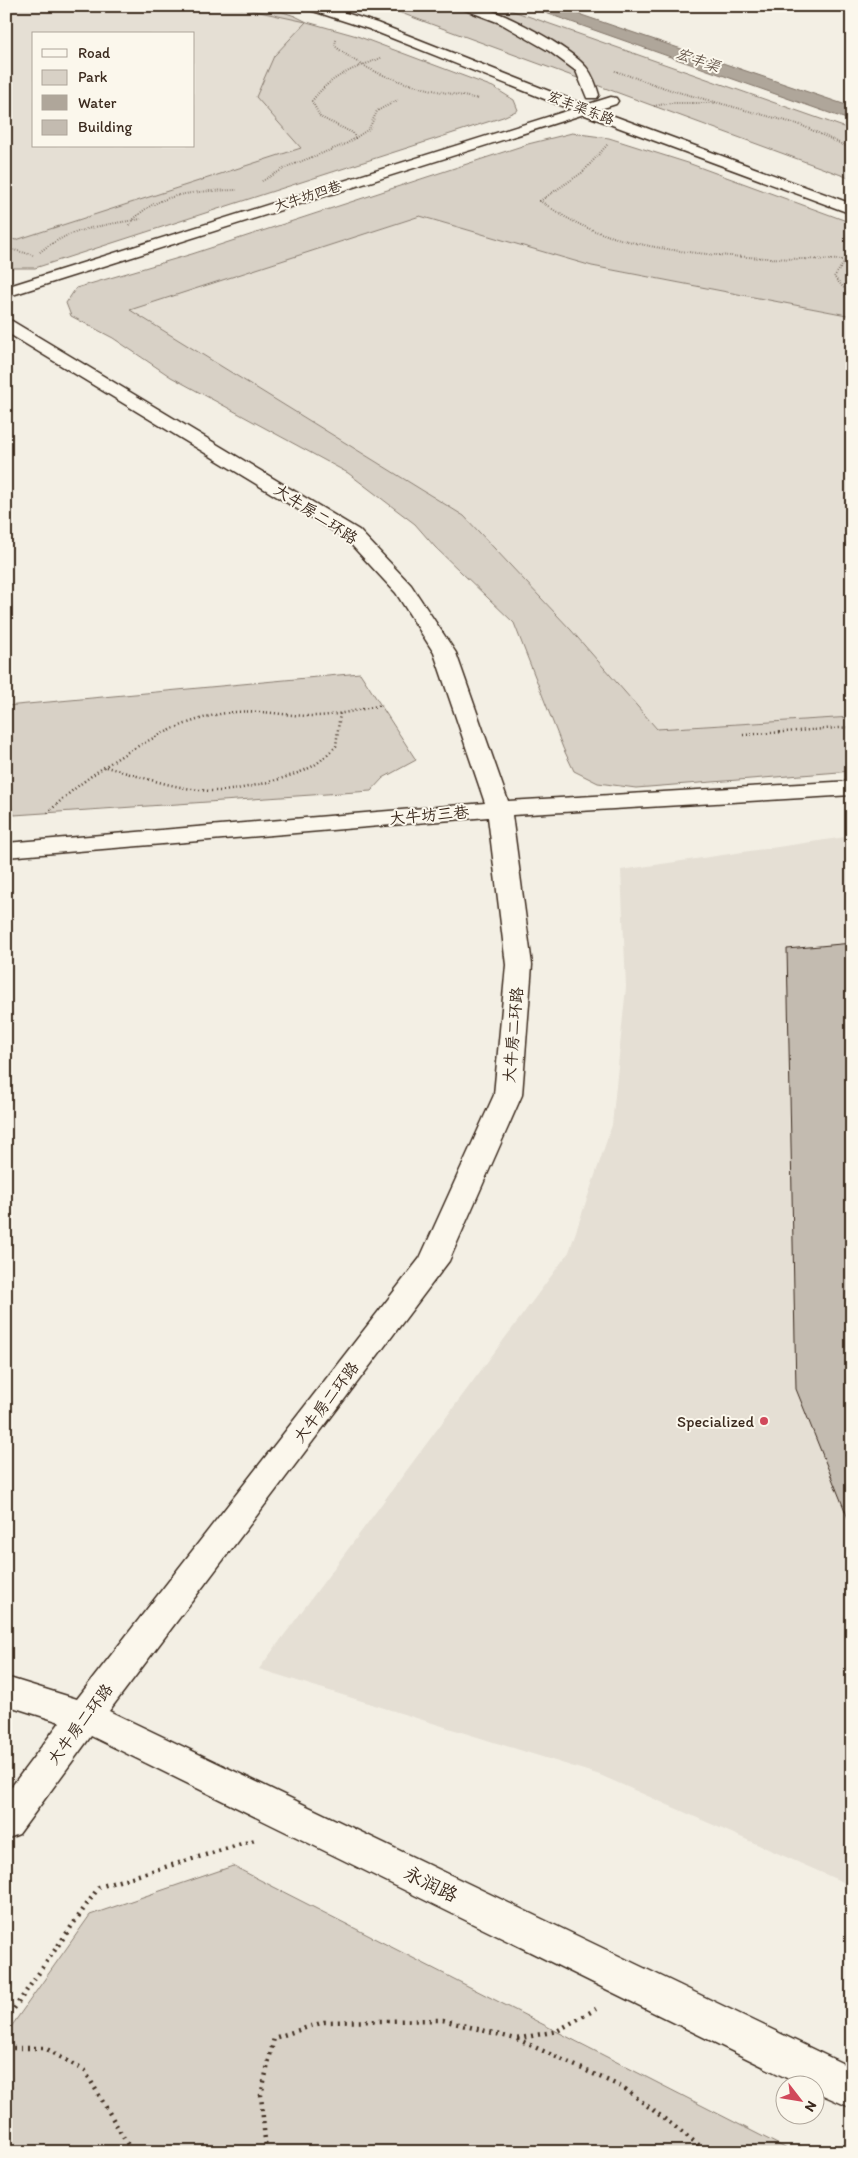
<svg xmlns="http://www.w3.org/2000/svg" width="858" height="2158" viewBox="0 0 858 2158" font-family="Itim,'LXGW WenKai TC',sans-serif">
  <rect width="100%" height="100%" fill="#f3efe4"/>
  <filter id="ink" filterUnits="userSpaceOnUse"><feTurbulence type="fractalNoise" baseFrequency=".02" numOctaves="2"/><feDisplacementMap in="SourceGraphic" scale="10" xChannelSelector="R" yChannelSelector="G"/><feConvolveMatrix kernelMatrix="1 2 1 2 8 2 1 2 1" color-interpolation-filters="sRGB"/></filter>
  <g filter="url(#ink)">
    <g fill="#e5dfd4" fill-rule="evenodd">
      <path d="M6,6H232L307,22L274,56L302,148L16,240L6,238ZM34,34H194V146H34Z"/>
      <polygon points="420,216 592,266 852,316 852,717 657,729 571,630 464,516 129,310"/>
      <polygon points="852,836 852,1886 600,1775 259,1669 569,1252 612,1125 626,987 621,870"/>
    </g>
    <g fill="#d8d1c6" stroke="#8a7e72">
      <polygon points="232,6 265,6 295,16 307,22 357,36 493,87 514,100 518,110 503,117 35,268 6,268 6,238 16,240 301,148 256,97 274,56 306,22"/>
      <polygon points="382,6 499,6 852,130 852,179"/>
      <polygon points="572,133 609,138 688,163 852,223 852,316 592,266 420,216 130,310 464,516 571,630 657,729 852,717 852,771 636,788 598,783 574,771 563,748 514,623 435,547 415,524 348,473 171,377 113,338 71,316 66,303 76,288 192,254 528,144"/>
      <polygon points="360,673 416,760 383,778 371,791 14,815 6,782 6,706"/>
      <polygon points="233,1866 264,1882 793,2152 6,2152 6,2034 90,1915"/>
    </g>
    <polygon fill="#afa69a" stroke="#817468" points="526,6 555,6 852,107 852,121"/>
    <polygon fill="#c3bbb0" stroke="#3b2a1e" points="852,943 852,1528 796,1389 787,949"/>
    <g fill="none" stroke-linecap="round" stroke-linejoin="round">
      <defs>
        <g id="minor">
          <path d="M461,6C467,6 474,5 480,7C506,13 569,47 586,67C593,75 596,85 599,95L597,98H587L576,71L549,51L500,23L463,9Z"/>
          <polygon points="611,97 616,98 618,101 616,104 6,297 6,287"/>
          <polygon points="6,320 12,321 359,530 411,585 456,653 508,801 852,781 852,795 512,815 532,965 522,1095 449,1261 109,1711 852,2068 852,2108 816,2092 816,2086 803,2086 91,1736 19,1834 6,1839 6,1794 60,1722 6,1705 6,1677 77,1699 420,1258 494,1095 506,965 488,817 6,857 6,843 485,803 434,653 396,593 345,538 6,332"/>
        </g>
        <polygon id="major" points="305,6 324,6 377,23 587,106 852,204 852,214 577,112 369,29 307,9"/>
      </defs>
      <use href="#minor" stroke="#3b2a1e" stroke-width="3"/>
      <use href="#major" stroke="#3b2a1e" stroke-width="3"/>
      <g stroke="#3b2a1e" stroke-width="2" stroke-dasharray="0.5 2" stroke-linecap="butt">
        <path d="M336,40L335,46C378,82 426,89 479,99"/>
        <polyline points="615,71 674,91 801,125 852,149"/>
        <polyline points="654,106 671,103 715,103"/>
        <polyline points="355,138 369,129 377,111 398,100"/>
        <path d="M607,145L583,172L540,201C550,207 559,214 569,219C642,259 764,258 846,260L852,258"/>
        <path d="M262,181L289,166L346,144L355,138L353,133L320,117L312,101C332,74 352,70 381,58"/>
        <path d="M129,225C154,192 198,191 237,190"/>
        <polyline points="6,248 33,255"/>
        <path d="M40,252C69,228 105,225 141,219"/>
        <polyline points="846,260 834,277 844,288 852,291"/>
      </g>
      <g stroke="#3b2a1e" stroke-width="2.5" stroke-dasharray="1 3" stroke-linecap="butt">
        <polyline points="743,735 852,727"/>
        <path d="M106,767C142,777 184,792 221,791C242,790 300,776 316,764C323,759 330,752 336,746L340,713"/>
        <path d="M48,813C88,771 176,716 235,712C259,710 283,715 307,716C332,717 357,710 382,705"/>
      </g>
      <g stroke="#3b2a1e" stroke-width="4.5" stroke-dasharray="2 5" stroke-linecap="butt">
        <polyline points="6,2020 99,1887 255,1840"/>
        <polyline points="517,2039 624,2088 708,2152"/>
        <polyline points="6,2048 45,2048 85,2071 132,2152"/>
        <polyline points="266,2152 261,2095 274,2038 324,2022 443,2020 516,2039 557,2031 596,2009"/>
      </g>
      <use href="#minor" fill="#fbf7ec" fill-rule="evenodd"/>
      <use href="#major" fill="#fbf7ec" fill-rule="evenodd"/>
    </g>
  </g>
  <circle fill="#d1495b" stroke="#fbf7ec" stroke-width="2" cx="764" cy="1421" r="5"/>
  <g text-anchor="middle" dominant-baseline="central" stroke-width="4" stroke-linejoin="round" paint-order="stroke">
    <g font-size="14" fill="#3b2a1e" stroke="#fbf7ec">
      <text transform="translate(581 108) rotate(21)">宏丰渠东路</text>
      <text transform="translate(308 196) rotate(-18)">大牛坊四巷</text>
    </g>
    <g font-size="15" font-style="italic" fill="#645549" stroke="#fbf7ec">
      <text transform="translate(698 60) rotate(19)">宏丰渠</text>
    </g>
    <g font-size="16" fill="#3b2a1e" stroke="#fbf7ec">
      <text transform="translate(316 514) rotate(33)">大牛房二环路</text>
      <text transform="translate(429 815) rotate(-5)">大牛坊三巷</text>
      <text transform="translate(513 1035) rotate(-85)">大牛房二环路</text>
      <text transform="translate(326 1402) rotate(-53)">大牛房二环路</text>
      <text transform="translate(80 1724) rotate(-53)">大牛房二环路</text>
    </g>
    <g font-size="16" fill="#3b2a1e" stroke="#fbf7ec" text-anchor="end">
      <text x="754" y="1421">Specialized</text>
    </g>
    <g font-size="19" fill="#3b2a1e" stroke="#fbf7ec">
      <text transform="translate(431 1884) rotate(26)">永润路</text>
    </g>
  </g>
  <rect width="858" height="2158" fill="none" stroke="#fbf7ec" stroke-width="25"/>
  <rect x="12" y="12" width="833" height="2133" fill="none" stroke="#3b2a1e" stroke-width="2" filter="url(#ink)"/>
  <rect x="32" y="32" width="162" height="115" fill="#fbf7ec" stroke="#aea59a"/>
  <rect x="42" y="49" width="25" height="8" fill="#fbf7ec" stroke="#aea59a"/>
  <text x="78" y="58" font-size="15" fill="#3b2a1e">Road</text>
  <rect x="42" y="70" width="25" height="15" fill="#d8d1c6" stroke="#aea59a"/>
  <text x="78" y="82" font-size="15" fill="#3b2a1e">Park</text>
  <rect x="42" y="95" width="25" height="15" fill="#afa69a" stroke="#aea59a"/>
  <text x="78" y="108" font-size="15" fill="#3b2a1e">Water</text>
  <rect x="42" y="120" width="25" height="15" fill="#c3bbb0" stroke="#aea59a"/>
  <text x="78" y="132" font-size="15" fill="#3b2a1e">Building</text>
  <g transform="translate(800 2100) rotate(121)"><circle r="24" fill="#fbf7ec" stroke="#aea59a"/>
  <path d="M0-4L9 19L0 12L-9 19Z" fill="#d1495b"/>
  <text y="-8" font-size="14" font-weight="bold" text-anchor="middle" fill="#3b2a1e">N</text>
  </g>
</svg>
